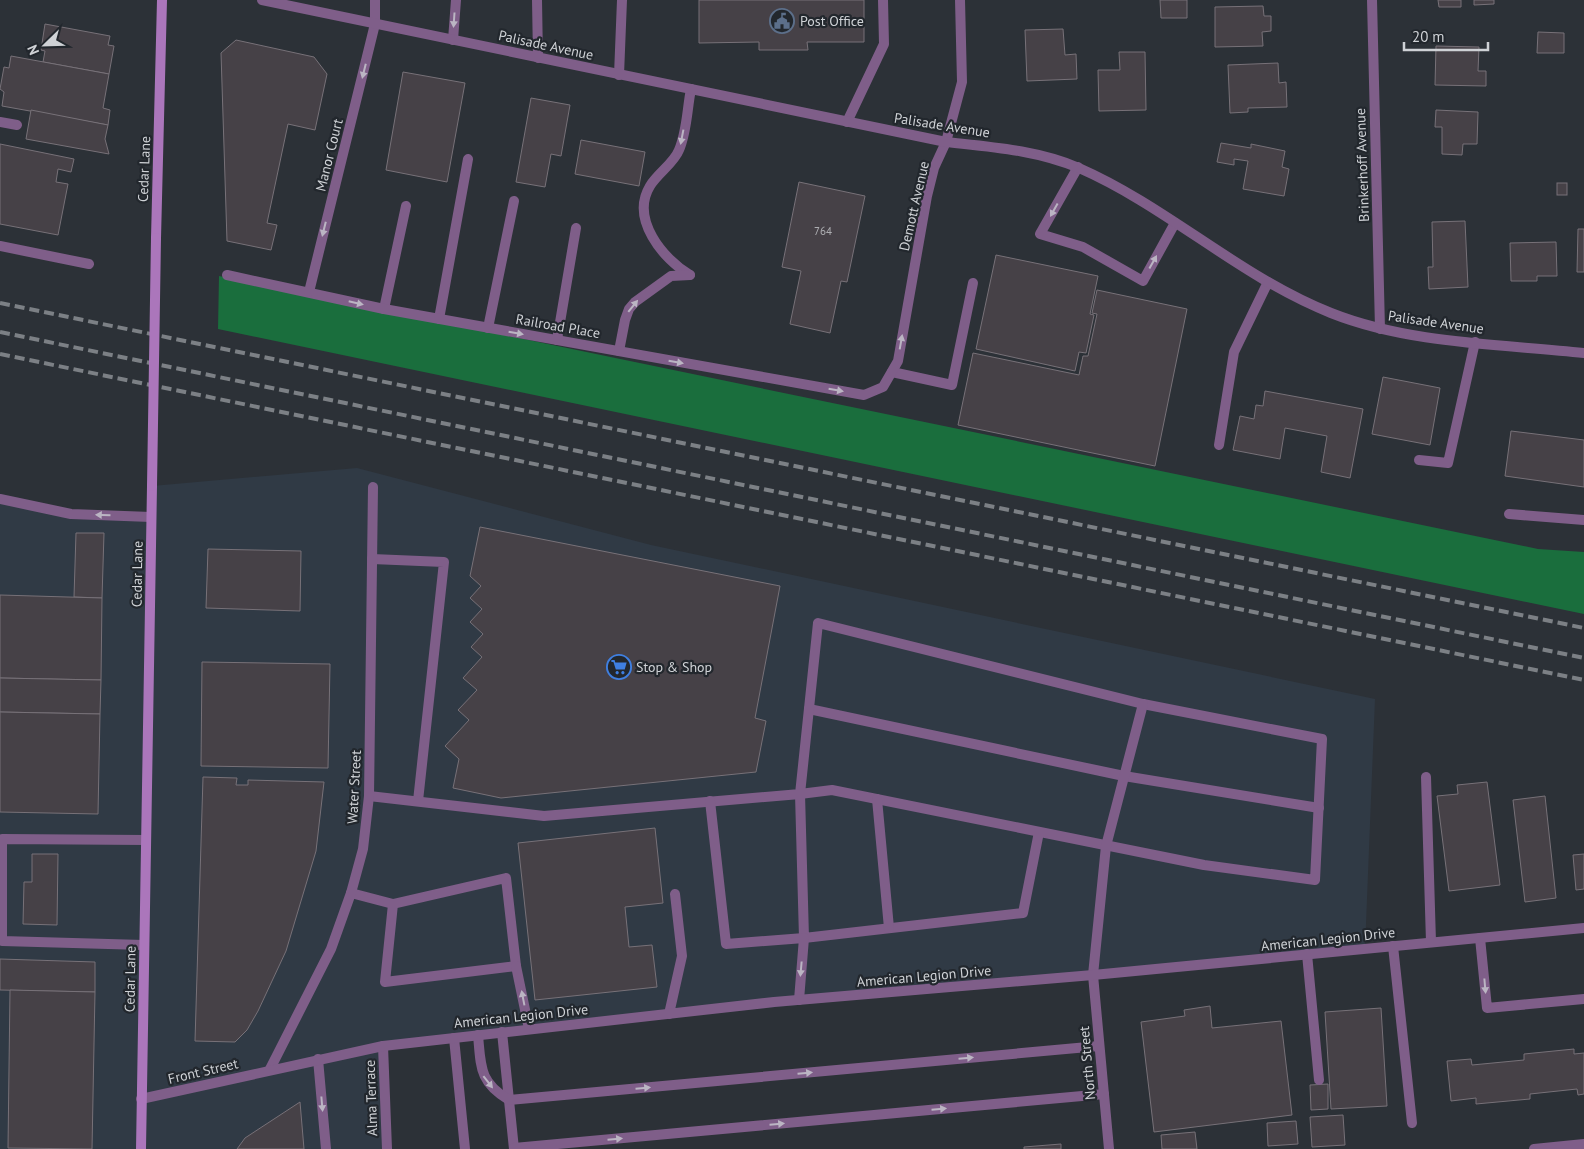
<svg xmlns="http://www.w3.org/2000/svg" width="1584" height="1149" viewBox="0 0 1584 1149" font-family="'PT Sans',sans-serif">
  <rect width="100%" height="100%" fill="#2c3137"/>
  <polygon fill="#303a45" points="357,468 651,545 1375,699 1365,949 383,1046 387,1149 0,1149 0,499 71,514 151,517 152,486"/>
  <polygon fill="#1a6e3d" points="219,276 1538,549 1584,552 1584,614 218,329"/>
  <g fill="#464147" stroke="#777178">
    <polygon points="699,0 864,0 864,42 807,42 808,50 759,50 759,42 699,43"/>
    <polygon points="1160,0 1187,0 1187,18 1161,18"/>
    <polygon points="1438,0 1461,0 1461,7 1439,7"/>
    <polygon points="1474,0 1494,0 1494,4 1474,5"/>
    <polygon points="1263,6 1264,16 1271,16 1271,31 1262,32 1263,46 1215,47 1215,7"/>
    <polygon points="45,24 110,36 108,45 114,46 109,74 43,62 45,51 41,50"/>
    <polygon points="1063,29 1065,55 1076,54 1077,79 1027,81 1025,30"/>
    <polygon points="1538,32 1564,33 1564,53 1537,53"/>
    <polygon points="236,40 314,57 327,74 315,130 288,124 267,223 277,225 271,250 227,241 221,53"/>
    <polygon points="1436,46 1479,47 1478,71 1486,71 1486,86 1435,85"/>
    <polygon points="1119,52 1145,52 1146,110 1099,111 1098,70 1120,70"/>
    <polygon points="11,56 109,74 103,108 110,110 108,125 2,106 4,92 0,89 4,67 9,68"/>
    <polygon points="1278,63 1279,83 1286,82 1287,107 1248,108 1248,112 1230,113 1228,65"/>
    <polygon points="403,72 465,83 447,182 386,170"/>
    <polygon points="531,98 570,105 561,156 551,154 545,187 516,182"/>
    <polygon points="31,110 108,125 105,139 109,154 26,139"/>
    <polygon points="1436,110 1478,112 1477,144 1463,144 1462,155 1442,154 1442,127 1435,127"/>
    <polygon points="581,140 645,152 639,186 575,174"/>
    <polygon points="1221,143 1251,148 1251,144 1285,151 1282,167 1289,169 1284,196 1243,189 1248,161 1234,159 1234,165 1217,162"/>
    <polygon points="0,144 74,159 71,172 58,169 56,182 68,184 58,235 0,224"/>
    <polygon points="799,182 865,196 847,282 841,281 830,333 790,324 801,271 782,267"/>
    <rect x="1557" y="183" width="10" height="12"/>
    <polygon points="1465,221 1468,287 1429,289 1428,267 1433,267 1432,222"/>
    <polygon points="1578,229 1584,229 1584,272 1577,272"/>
    <polygon points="1556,242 1557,276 1537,276 1537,281 1511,281 1510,243"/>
    <polygon points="996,255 1098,276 1090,314 1094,315 1086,353 1079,352 1075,371 976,349"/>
    <polygon points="1097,290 1187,309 1155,466 958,425 973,353 1079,375 1083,356 1088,356 1097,314 1092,313"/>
    <polygon points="1383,377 1440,388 1430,445 1372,434"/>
    <polygon points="1265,391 1363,409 1350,478 1321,472 1327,436 1285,428 1280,459 1233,450 1240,416 1254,419 1256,405 1263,406"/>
    <polygon points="1511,431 1584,440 1584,487 1505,476"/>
    <polygon points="480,527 780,586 755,718 766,721 756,772 501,798 453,788 459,759 445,746 469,720 458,710 477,690 463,678 482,657 471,647 483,634 470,622 482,609 470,598 481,586 470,576"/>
    <polygon points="76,533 104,533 102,598 74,597"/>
    <polygon points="208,549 301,551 300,611 206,608"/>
    <polygon points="0,595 102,598 101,680 0,678"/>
    <polygon points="202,662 330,664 328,768 201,766"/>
    <polygon points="0,678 101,680 100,714 0,712"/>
    <polygon points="0,712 100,714 98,814 0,812"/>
    <polygon points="203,777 237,778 236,785 248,785 248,780 324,782 316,851 286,951 258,1011 247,1030 235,1042 195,1041"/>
    <polygon points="1487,782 1500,885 1449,891 1437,796 1458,794 1457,785"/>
    <polygon points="1545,796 1556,898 1525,902 1513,800"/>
    <polygon points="655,828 663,903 625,907 629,947 652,945 657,987 535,1000 518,843"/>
    <polygon points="32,854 58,854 57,925 23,924 24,882 32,882"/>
    <polygon points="1584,854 1584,889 1576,890 1573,855"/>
    <polygon points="0,959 95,962 95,992 0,990"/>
    <polygon points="10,990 95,992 92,1149 8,1148"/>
    <polygon points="1210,1006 1212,1028 1281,1021 1292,1115 1154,1132 1141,1022 1185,1016 1184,1010"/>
    <polygon points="1381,1008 1387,1106 1331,1109 1325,1012"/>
    <polygon points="1574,1049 1574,1054 1584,1053 1584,1094 1578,1095 1577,1089 1530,1094 1530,1099 1476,1104 1476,1098 1451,1101 1447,1061 1471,1059 1472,1065 1524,1060 1524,1054"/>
    <polygon points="1328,1084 1328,1109 1311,1110 1310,1085"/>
    <polygon points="300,1102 304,1149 237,1149 245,1138"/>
    <polygon points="1343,1115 1345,1145 1312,1147 1310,1117"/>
    <polygon points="1296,1121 1298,1144 1268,1146 1267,1123"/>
    <polygon points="1195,1132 1197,1149 1162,1149 1161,1135"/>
    <polygon points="1061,1144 1061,1149 1024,1149 1024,1147"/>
  </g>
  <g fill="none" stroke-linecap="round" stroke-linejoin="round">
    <g stroke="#7f5e89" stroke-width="10">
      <polyline points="375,0 375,24"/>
      <polyline points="453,40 456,0"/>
      <polyline points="619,75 622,0"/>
      <polyline points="0,122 17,125"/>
      <polyline points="847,122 884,44 883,0"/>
      <polyline points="1078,167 1040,234 1083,247 1143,281 1175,223"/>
      <polyline points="0,246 89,264"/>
      <path d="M690,275C663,259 630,219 650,186C658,173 674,163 679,150C687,132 687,109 691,89"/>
      <polyline points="384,309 406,206"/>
      <polyline points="439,319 468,159"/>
      <polyline points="488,328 514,201"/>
      <polyline points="557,340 576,228"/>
      <polyline points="619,351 625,320 629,309 635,302 671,276 690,275"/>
      <polyline points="892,372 952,385 973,283"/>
      <polyline points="1219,445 1234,352 1268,282"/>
      <polyline points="1419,460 1448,463 1475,342"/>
      <polyline points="1509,514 1584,520"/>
      <polyline points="372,559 444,562 418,801"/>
      <polyline points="809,709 1124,776 1319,808"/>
      <polyline points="1426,777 1431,942"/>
      <polyline points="369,796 544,816 800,794 832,790 1204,865 1315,880 1322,739 1143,704 818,623 800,794 804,938 1023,913 1039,832"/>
      <polyline points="877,799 889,928"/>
      <polyline points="710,801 726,944 804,938 799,1000"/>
      <polyline points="351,893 393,904 385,982 516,966 506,878 393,904"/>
      <polyline points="1480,938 1487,1008 1584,999"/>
      <polyline points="144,945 2,941 2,839 146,840"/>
      <polyline points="1393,946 1412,1123"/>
      <polyline points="1307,954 1319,1080"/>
      <polyline points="516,966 529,1029"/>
      <polyline points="1093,975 1106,846 1143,704"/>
      <polyline points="669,1014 682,956 675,894"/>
      <polyline points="502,1032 514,1149"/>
      <path d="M478,1035C481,1067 479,1082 509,1100L1099,1046"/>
      <polyline points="454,1038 465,1149"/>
      <polyline points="318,1059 326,1149"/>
      <polyline points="514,1148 1104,1094"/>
      <polyline points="1534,1149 1584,1144"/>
    </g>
    <g stroke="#7f5e89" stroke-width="10">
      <polyline points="537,0 538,58"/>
      <polyline points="1372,0 1380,329"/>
      <polyline points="227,275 384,309 864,395 883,387 898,361 927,196 934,168 946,142 962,82 960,0"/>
      <polyline points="309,292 375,24"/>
      <polyline points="1093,975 1109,1149"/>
      <polyline points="383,1046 387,1149"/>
      <polyline points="270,1069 331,949 351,893 363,849 369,796 373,487"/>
      <polyline points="141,1099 383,1046 774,1002 1093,975 1584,928"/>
    </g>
    <g stroke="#7f5e89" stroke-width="10">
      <path d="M262,0L946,142C991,147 1037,150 1079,168C1168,207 1240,277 1331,313C1409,344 1501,344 1584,353"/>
      <polyline points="0,499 71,514 151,517"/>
    </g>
    <g stroke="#ab76bb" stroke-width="10">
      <polyline points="156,238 162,0"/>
      <polyline points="141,1149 152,486"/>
    </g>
    <g stroke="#7c8085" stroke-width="4" stroke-dasharray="10 5" stroke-linecap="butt">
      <polyline points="0,303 1584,628"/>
      <polyline points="0,332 1584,658"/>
      <polyline points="0,354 1584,680"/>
    </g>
    <polyline stroke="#ab76bb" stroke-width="10" points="152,486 156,238"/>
  </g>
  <defs><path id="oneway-solid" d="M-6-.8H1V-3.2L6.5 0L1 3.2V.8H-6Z" transform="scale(1.25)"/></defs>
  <g fill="#bbb5c3">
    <use href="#oneway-solid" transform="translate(454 20) rotate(94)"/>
    <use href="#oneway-solid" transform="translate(364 71) rotate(104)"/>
    <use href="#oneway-solid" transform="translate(682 137) rotate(101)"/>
    <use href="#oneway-solid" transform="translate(1054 210) rotate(119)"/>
    <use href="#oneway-solid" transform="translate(324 229) rotate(104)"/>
    <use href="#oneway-solid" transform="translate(1153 262) rotate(-61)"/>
    <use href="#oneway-solid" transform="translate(356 303) rotate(13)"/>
    <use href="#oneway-solid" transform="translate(633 306) rotate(-51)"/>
    <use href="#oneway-solid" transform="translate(516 333) rotate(10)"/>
    <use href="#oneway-solid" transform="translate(901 342) rotate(-80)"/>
    <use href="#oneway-solid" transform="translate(676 362) rotate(10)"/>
    <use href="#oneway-solid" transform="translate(836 390) rotate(10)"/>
    <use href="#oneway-solid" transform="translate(103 515) rotate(-178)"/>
    <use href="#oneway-solid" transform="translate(801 969) rotate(95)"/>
    <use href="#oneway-solid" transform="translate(1485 986) rotate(85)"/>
    <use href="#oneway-solid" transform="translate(523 998) rotate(-101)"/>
    <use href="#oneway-solid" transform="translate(966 1058) rotate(-5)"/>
    <use href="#oneway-solid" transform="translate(805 1073) rotate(-5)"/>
    <use href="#oneway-solid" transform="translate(488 1082) rotate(52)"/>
    <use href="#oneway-solid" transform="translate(643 1088) rotate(-5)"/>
    <use href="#oneway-solid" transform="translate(322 1104) rotate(85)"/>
    <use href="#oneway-solid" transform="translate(939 1109) rotate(-5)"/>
    <use href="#oneway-solid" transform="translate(777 1124) rotate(-5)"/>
    <use href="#oneway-solid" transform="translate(615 1139) rotate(-5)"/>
  </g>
  <defs>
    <symbol id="civic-ring" viewBox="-11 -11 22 22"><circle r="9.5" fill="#22272d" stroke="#5c6f8a" stroke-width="1.5"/><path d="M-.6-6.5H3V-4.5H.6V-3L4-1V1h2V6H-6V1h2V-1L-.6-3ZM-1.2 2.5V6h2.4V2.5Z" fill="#5c6f8a"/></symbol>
    <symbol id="supermarket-ring" viewBox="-11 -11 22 22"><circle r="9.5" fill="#22272d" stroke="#3f7fe0" stroke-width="1.5"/><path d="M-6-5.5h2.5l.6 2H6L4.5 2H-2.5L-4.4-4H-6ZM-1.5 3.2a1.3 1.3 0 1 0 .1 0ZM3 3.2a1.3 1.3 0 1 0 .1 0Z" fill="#3f7fe0"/></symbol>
  </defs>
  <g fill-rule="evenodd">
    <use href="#civic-ring" x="768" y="7" width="28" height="28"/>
    <use href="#supermarket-ring" x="605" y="653" width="28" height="28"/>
  </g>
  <g text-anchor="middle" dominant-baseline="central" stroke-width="4.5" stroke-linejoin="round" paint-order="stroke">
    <g font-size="11" fill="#adaeb2">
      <text x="823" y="231">764</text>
    </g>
    <g font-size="14" fill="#cfd2d6" stroke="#22272d" text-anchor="start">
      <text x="800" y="21">Post Office</text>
      <text x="636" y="667">Stop &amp; Shop</text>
    </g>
    <g font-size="14" fill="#cfd2d6" stroke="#22272d">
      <text transform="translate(546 45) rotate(12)">Palisade Avenue</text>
      <text transform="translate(942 125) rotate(9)">Palisade Avenue</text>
      <text transform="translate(329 155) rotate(-76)">Manor Court</text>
      <text transform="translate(1362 165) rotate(-92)">Brinkerhoff Avenue</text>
      <text transform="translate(144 169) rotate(-88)">Cedar Lane</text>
      <text transform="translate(914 206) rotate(-77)">Demott Avenue</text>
      <text transform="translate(1436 322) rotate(8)">Palisade Avenue</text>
      <text transform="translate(558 326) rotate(10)">Railroad Place</text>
      <text transform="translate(137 574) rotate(-89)">Cedar Lane</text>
      <text transform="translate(354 787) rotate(-87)">Water Street</text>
      <text transform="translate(1328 939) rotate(-6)">American Legion Drive</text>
      <text transform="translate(924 976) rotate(-5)">American Legion Drive</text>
      <text transform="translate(130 979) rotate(-89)">Cedar Lane</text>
      <text transform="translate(521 1016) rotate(-6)">American Legion Drive</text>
      <text transform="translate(1087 1063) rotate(-95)">North Street</text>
      <text transform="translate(203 1071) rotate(-13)">Front Street</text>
      <text transform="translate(371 1098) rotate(-92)">Alma Terrace</text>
    </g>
  </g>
  <g transform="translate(45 45) rotate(247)" stroke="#22272d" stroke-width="4" paint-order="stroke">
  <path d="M0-4L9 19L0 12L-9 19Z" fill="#cfd2d6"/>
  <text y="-8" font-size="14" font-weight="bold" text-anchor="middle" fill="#cfd2d6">N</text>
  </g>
  <path d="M1404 42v8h84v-8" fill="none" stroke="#cfd2d6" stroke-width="2.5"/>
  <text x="1412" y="42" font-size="15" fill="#cfd2d6" stroke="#22272d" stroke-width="4" paint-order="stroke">20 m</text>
</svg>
